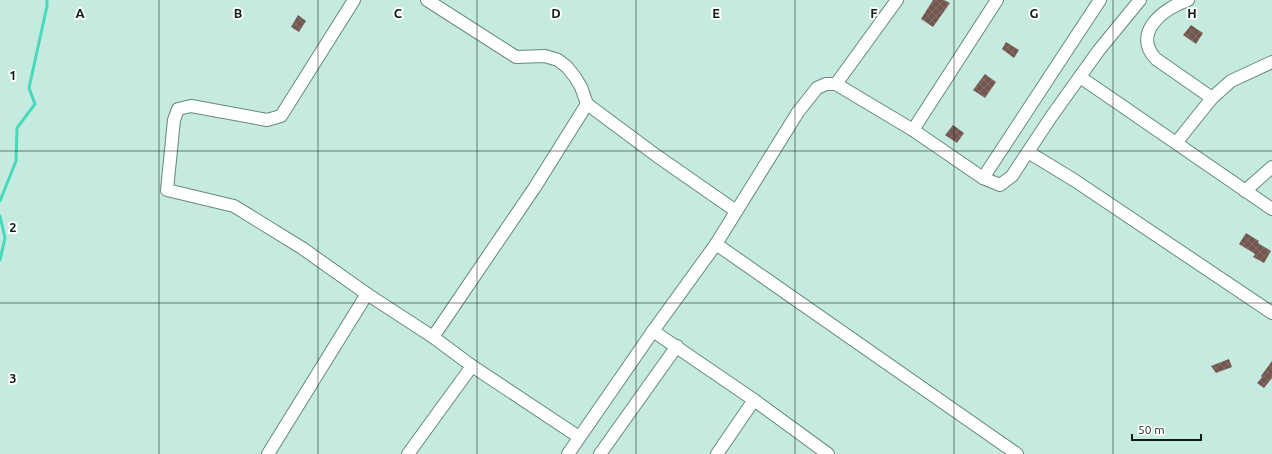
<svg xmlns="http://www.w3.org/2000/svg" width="1272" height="454" viewBox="0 0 1272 454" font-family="Ubuntu,sans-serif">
  <defs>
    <pattern id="building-cross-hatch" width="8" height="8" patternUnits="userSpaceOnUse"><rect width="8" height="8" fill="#73564e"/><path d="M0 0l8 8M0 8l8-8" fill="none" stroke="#846f69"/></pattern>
  </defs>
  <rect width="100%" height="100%" fill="#c5ebe1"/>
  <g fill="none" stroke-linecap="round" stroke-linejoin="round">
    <g stroke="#48d8bb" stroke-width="3">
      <polyline points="0,201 16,161 17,128 35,104 29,88 47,6 47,0"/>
      <polyline points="0,216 5,238 0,260"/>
    </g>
  </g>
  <g fill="url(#building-cross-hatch)">
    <polygon points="933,0 944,0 950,3 933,27 921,19"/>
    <polygon points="298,15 306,21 299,32 291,27"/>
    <polygon points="1191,25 1203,33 1196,44 1183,35"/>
    <polygon points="1006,42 1019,50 1014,58 1002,49"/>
    <polygon points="985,74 996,82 985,98 973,90"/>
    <polygon points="953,125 964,133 957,143 945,135"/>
    <polygon points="1246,233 1259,241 1258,243 1271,251 1264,263 1253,257 1255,254 1239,244"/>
    <polygon points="1229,359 1232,367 1216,373 1211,366"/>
    <polygon points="1272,361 1272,378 1264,388 1257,383 1262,377 1261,376"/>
  </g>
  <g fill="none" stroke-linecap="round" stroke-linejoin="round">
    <defs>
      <g id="minor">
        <polyline points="354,0 281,116 267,120 191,106 178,109 174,120 167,190 234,206 302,248 367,294 433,337"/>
        <polyline points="427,0 516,57 545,56 558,60 567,67 575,77 581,87 587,104 657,156 736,211"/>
        <path d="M1188,0C1164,8 1131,33 1156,59L1212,98"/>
        <polyline points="1080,77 1272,209"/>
        <polyline points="836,84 897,0"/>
        <polyline points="913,130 997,0"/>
        <polyline points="1176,143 1212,98 1231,81 1272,62"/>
        <polyline points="1028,152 1074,180 1272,313"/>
        <polyline points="983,178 1100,0"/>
        <polyline points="1245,191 1272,167"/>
        <polyline points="716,244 1017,454"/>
        <polyline points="653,331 754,400 828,454"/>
        <polyline points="579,437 472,366 433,337 535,187 587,104"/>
        <polyline points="268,454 367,294"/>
        <polyline points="408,454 472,366"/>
        <polyline points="568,454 653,331 716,244 798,112 817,88 826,84 836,84 913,130 983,178 1000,185 1012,176 1051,117 1099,50 1140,0"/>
        <polyline points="600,454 677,346"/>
        <polyline points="717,454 754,400"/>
      </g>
    </defs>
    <use href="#minor" stroke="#65887f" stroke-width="14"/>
    <use href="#minor" stroke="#fff" stroke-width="12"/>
  </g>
  <path fill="none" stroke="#0f1d1a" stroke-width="1" stroke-opacity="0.55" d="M159,0V454M318,0V454M477,0V454M636,0V454M795,0V454M954,0V454M1113,0V454M0,151H1272M0,303H1272"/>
  <g font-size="13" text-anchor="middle" font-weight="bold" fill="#0f1d1a" stroke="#fff" stroke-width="4" stroke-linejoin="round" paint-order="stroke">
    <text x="80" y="18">A</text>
    <text x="238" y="18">B</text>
    <text x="398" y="18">C</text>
    <text x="556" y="18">D</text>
    <text x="716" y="18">E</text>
    <text x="874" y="18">F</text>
    <text x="1034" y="18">G</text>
    <text x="1192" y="18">H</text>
    <text x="13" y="80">1</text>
    <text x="13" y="232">2</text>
    <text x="13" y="383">3</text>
  </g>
  <path d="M1132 434v6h69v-6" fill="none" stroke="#0f1d1a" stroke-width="2"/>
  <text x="1138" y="434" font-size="12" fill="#0f1d1a" stroke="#ffffff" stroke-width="3" paint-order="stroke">50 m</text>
</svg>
